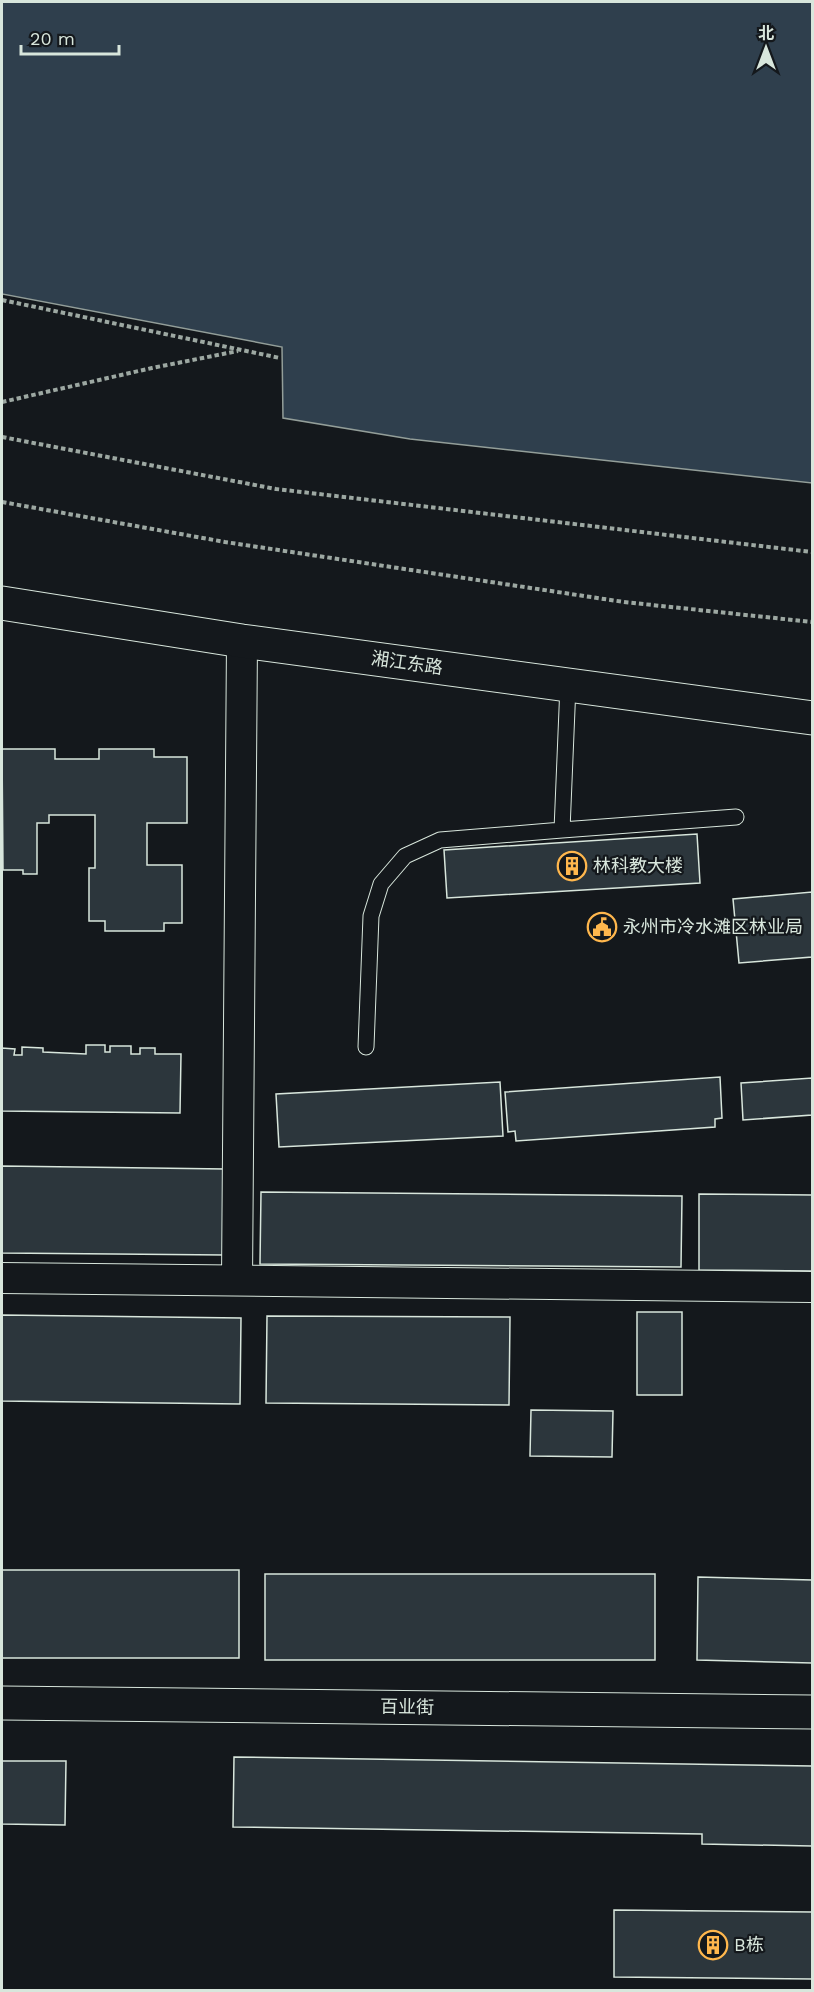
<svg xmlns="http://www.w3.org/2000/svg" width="814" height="1992" viewBox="0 0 814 1992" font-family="'Work Sans','Noto Sans SC',sans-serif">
  <rect width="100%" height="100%" fill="#14181c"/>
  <path fill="#2f3f4d" stroke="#939e99" stroke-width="1.5" d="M2,2H812V483L410,439L283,418L282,347L2,294Z"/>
  <path fill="#2c363c" stroke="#d8e6dc" stroke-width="1.5" d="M2,749H55V759H99V749H154V757H187V823H147V865H182V923H164V931H105V921H89V868H95V815H49V823H37V874H23V870H3Z
    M697,834L700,883L447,898L444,850Z
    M812,892V957L739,963L733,899Z
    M86,1045H105V1052H110V1046H131V1054H140V1048H155V1054H181L180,1113L2,1111V1048L15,1049L14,1055H22V1047L43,1048V1052L86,1054Z
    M720,1077L722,1118L715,1119V1127L516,1141L515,1131L508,1132L505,1092Z
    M812,1078V1115L743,1120L741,1083Z
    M500,1082L503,1136L279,1147L276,1094Z
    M2,1166L225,1169V1255L2,1253Z
    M261,1192L682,1196L681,1267L260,1264Z
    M699,1194L812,1195V1271L699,1270Z
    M637,1312H682V1395H637Z
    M2,1315L241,1318L240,1404L2,1401Z
    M267,1316L510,1317L509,1405L266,1403Z
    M531,1410L613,1411L612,1457L530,1456Z
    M2,1570H239V1658H2Z
    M265,1574H655V1660H265Z
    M698,1577L812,1580V1663L697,1660Z
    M234,1757L812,1766V1846L702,1844V1834L233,1827Z
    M2,1761H66L65,1825L2,1824Z
    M614,1910L812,1912V1979L614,1977Z"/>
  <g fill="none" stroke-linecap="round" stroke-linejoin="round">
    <g stroke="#d8e6dc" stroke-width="17">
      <path id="service" d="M562,830L736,817
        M366,1047L371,916L381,884L405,856L440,840L562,830L568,685"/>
    </g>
    <g stroke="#d8e6dc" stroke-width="32">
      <path id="minor" d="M2,1278L812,1287
        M237,1280L242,641"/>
    </g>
    <g stroke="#d8e6dc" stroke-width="35">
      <path id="tertiary" d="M2,1703L812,1712"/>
    </g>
    <g stroke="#d8e6dc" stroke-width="35">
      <path id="secondary" d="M2,603L242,641L812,718"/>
    </g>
    <path stroke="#9da8a2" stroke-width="4" stroke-dasharray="4.5 3" stroke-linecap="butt" d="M2,300L280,358
      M2,402L152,368L238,351
      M2,437L276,489L812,552
      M2,502L225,542L624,602L812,622"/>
    <use href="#service" stroke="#14181c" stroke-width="15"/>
    <use href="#minor" stroke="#14181c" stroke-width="30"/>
    <use href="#tertiary" stroke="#14181c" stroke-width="33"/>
    <use href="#secondary" stroke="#14181c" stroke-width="33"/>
  </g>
  <defs>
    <g id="building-ring" transform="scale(1.5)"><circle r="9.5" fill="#14181c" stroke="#ffb74d" stroke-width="1.5"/><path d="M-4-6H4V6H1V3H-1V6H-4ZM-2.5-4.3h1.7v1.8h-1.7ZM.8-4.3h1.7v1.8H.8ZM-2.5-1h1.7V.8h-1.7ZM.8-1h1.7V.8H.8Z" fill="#ffb74d"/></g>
    <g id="civic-ring" transform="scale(1.5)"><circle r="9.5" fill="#14181c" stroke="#ffb74d" stroke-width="1.5"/><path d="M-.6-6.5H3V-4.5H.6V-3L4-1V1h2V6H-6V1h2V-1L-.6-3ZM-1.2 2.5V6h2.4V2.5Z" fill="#ffb74d"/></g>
  </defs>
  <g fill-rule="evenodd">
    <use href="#building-ring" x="572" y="866"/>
    <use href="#civic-ring" x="602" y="927"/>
    <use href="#building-ring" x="713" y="1945"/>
  </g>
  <g text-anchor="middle" stroke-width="4.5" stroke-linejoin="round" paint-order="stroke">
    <g font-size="18" fill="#d8e6dc" stroke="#14181c">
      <text transform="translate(407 663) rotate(8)" y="6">湘江东路</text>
      <text transform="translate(407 1707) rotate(1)" y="6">百业街</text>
    </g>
    <g font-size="18" fill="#d8e6dc" stroke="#14181c" text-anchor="start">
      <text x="593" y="872">林科教大楼</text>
      <text x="623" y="933">永州市冷水滩区林业局</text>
      <text x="734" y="1951">B栋</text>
    </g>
  </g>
  <rect width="814" height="1992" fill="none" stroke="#d8e6dc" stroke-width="6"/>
  <g transform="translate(766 48)" stroke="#14181c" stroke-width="4.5" paint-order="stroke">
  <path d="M0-4.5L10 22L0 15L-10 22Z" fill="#d8e6dc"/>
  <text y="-9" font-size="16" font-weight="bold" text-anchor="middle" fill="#d8e6dc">北</text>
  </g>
  <path d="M21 45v9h98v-9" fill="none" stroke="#d8e6dc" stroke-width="3"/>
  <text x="30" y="45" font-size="18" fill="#d8e6dc" stroke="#14181c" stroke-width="4.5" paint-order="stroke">20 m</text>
</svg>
